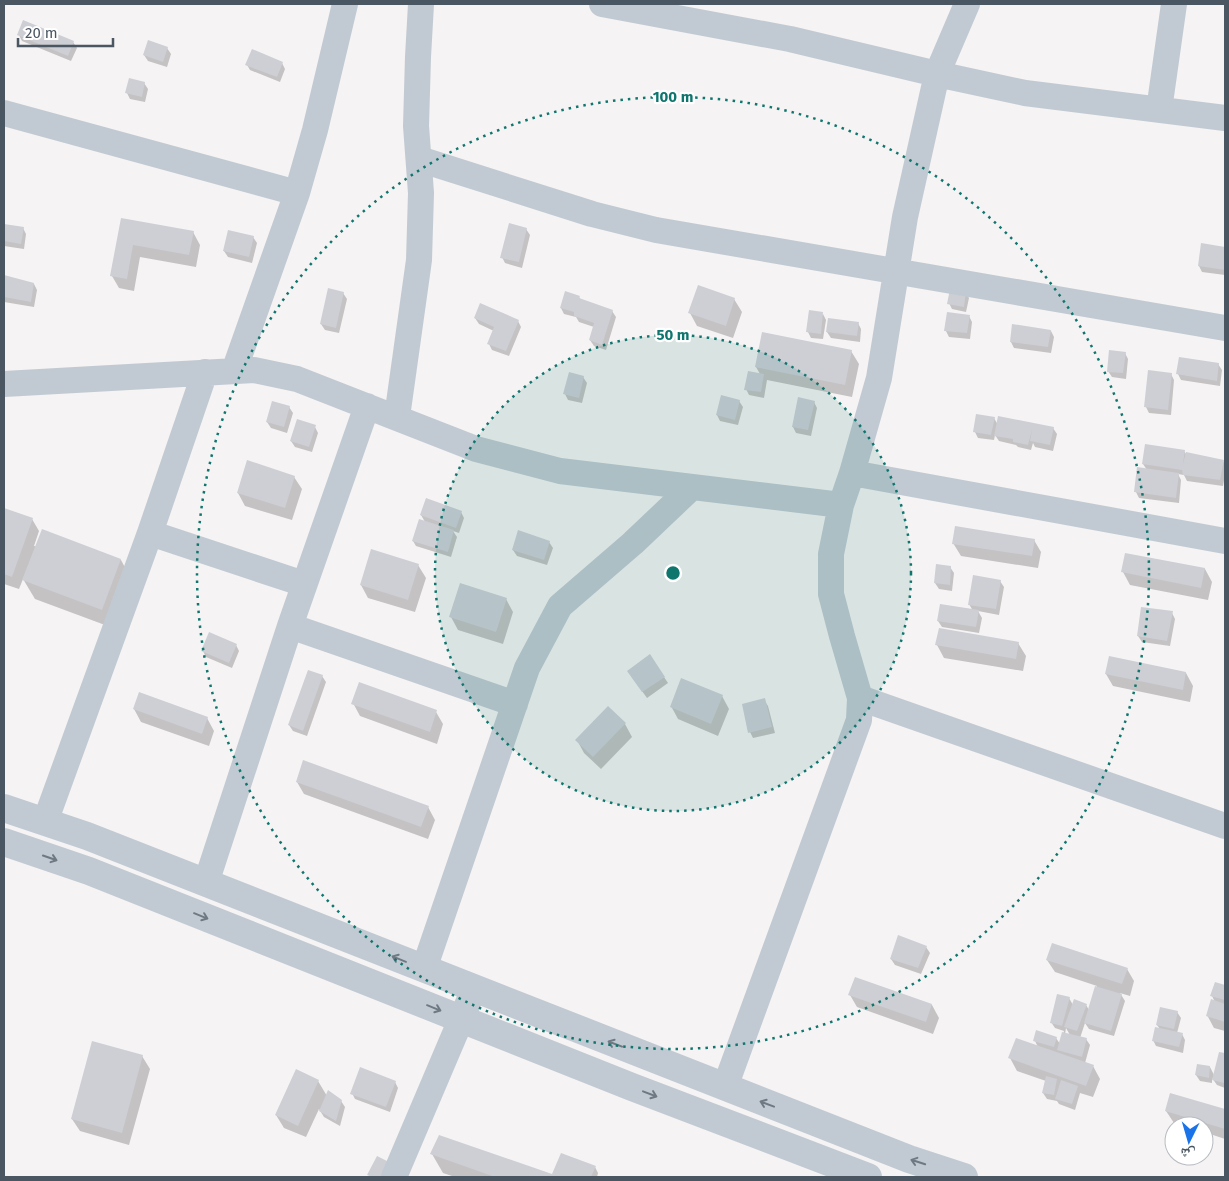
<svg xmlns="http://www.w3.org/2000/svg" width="1229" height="1181" viewBox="0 0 1229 1181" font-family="'Fira Sans','Noto Naskh Arabic',sans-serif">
  <rect width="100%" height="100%" fill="#f5f3f3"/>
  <path fill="#0003" fill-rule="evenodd" d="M19,35L73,42L77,48L71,61L22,41Z
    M167,48L171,54L167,67L148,61L144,55Z
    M282,63L285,69L280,82L250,70L247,65Z
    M144,83L148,89L145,102L130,99L127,93Z
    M122,220L193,232L200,245L196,267L140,257L134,291L119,288L112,276Z
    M4,226L23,228L26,234L24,249L4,246Z
    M526,229L530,235L522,268L505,263L502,257Z
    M253,237L257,243L252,263L228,257L224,251Z
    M1202,245L1225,248V275L1202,272L1199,266Z
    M4,276L34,284L37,290L34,307L4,302Z
    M965,292L969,298L966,312L952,309L949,303Z
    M343,293L347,299L339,333L325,330L321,324Z
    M579,297L581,300L612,311L616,317L606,350L594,346L590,340L594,327L579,322L576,317L564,314L561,308Z
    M734,299L742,312L733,338L697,326L690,313Z
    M823,314L826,320L823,339L811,338L808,332Z
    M969,316L972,322L970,339L949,337L946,331Z
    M475,318L518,321L521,327L509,356L492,350L489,344L494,331L479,324Z
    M858,323L861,329L860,342L831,338L827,332Z
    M1051,331L1054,337L1051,353L1014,348L1011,342Z
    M851,351L859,364L852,397L767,380L764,398L749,395L746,389L760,374L756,367Z
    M1125,353L1128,359L1126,379L1112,377L1108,371Z
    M1218,364L1222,370L1220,386L1181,380L1178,374Z
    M1171,374L1174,380L1171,415L1149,413L1146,407Z
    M583,377L587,383L582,403L568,400L565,394Z
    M739,401L743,407L738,425L720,421L717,415Z
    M814,402L817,408L811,436L796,433L793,427Z
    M289,407L293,413L287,433L271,428L267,422Z
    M994,418L998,425L1053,428L1057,434L1053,451L1035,447L1033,443L1031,450L1018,447L1016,445L999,441L995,435L994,440L978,438L975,432Z
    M315,427L318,433L312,452L295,447L291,441Z
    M1184,451L1186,454L1223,461L1225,464V475L1223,486L1187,481L1184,475L1178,474L1181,480L1179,503L1139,498L1136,492L1147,470L1143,464Z
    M294,477L302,489L292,520L245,506L238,493Z
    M4,509L32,519L39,531L34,546L121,560L131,579L113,628L35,599L23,579L19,589L4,584Z
    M461,512L464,518L459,533L453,531L457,537L451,557L416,546L413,541L425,522L421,515Z
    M1034,540L1041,552L1038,568L961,556L953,543Z
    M549,542L553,548L547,565L517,556L513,550Z
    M418,565L426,578L415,612L368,598L361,585Z
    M950,567L954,573L952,591L939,589L935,583Z
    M1205,569L1212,582L1208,600L1130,585L1123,572Z
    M1000,581L1004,587L999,615L978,611L982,618L979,633L942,627L938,621L973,611L969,604Z
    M506,599L513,612L503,644L458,630L451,617Z
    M1172,613L1175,619L1170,646L1142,642L1138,636Z
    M1018,643L1026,656L1023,671L944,658L937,645Z
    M236,645L239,651L232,668L206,657L203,651Z
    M1186,673L1193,686L1190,702L1113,686L1106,674Z
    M322,676L326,682L307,736L293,731L289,725Z
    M632,677H664L668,683L647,698Z
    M722,696L729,709L718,736L678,719L671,706Z
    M764,700L768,706L775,733L753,738L750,732Z
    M353,703L436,712L443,724L437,744L360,716Z
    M608,708L625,724L632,737L601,769L584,753L577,740Z
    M134,709L207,718L214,731L209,746L141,722Z
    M297,782L428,807L435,820L428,839L304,794Z
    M926,947L930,953L921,974L895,965L891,959Z
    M1047,960L1127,969L1134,981L1130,996L1120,993L1125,1001L1114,1036L1089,1029L1085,1023L1080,1038L1086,1039L1090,1045L1085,1063L1093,1066L1100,1079L1093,1097L1080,1093L1075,1110L1059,1104L1057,1101L1047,1099L1043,1093L1046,1081L1017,1071L1010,1058L1038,1047L1035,1041L1056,1038L1060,1044L1064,1031L1055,1028L1051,1022L1069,998L1073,1005H1086L1089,1010L1097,986L1055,972ZM1066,1028L1070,1035L1065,1034Z
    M856,979L932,1005L939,1018L933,1034L857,1007L850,995Z
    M1215,984L1225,987V1031L1214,1028L1207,1015L1215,1002L1212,996Z
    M1177,1012L1181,1018L1177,1033L1182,1034L1185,1040L1183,1053L1156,1046L1153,1040L1160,1029L1157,1025Z
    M1220,1053L1225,1055V1088L1217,1085L1212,1078V1083L1200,1081L1196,1075L1210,1067L1214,1075Z
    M142,1056L150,1069L129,1145L80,1131L72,1119Z
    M318,1081L327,1096L341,1101L345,1107L340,1126L324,1117L319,1109L306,1137L284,1128L276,1115Z
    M395,1082L398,1088L390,1112L355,1099L352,1093Z
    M1171,1094L1225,1111V1139L1204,1132V1126H1182L1174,1123L1166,1111Z
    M432,1154L553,1176L595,1167L598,1173L597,1177H455L443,1173Z"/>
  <path fill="#cdcfd5" d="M23,20L74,41L68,56L17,35Z
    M148,40L168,47L163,62L143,55Z
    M252,49L283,62L277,77L245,65Z
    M129,78L145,82L142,97L125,93Z
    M121,218L194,231L189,255L133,245L127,279L110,276Z
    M509,223L527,228L519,262L500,258Z
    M4,224L24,227L21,244L4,241Z
    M228,230L254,236L249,257L223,251Z
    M1201,243L1225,247V270L1198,266Z
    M4,275L34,283L31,302L4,297Z
    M698,285L735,298L726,326L688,313Z
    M328,288L344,292L336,328L320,324Z
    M950,289L966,291L964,307L947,304Z
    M565,291L580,296L579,298L613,310L602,345L589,340L594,323L574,316V312L560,308Z
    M480,303L519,320L506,351L487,344L494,327L474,318Z
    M809,310L823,312L821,334L806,332Z
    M947,312L970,315L967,333L944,331Z
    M828,318L859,322L857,336L826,332Z
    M1012,324L1051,330L1048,347L1010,342Z
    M762,332L852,350L845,385L755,367Z
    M1109,350L1126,352L1123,373L1107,372Z
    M1179,357L1219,363L1217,381L1176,374Z
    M1148,370L1172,373L1168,410L1144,407Z
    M748,371L764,374L761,392L744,390Z
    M569,372L584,376L579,398L563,394Z
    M721,395L740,400L735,420L716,415Z
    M798,397L815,401L808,430L792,427Z
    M272,401L290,406L284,427L266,422Z
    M976,414L995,417L991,435L973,432Z
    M998,416L1054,427L1050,445L1030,441L1032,430L1028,445L1013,442V439L994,436Z
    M297,419L316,425L309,447L290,441Z
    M1145,444L1185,450L1183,464L1186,452L1224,460L1220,480L1183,475L1182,470L1142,464Z
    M247,460L295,476L285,508L237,493Z
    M1137,467L1179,473L1176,498L1134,492Z
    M426,498L462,511L456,528L420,515Z
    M4,508L33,518L12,577L4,574Z
    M419,519L454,530L448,552L412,541Z
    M955,526L1035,539L1032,556L952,544Z
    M42,529L121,559L102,610L22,580Z
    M518,530L550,541L544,560L512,550Z
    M371,549L419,564L408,600L360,585Z
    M1125,553L1205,568L1201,588L1121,572Z
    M936,564L951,566L950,585L934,583Z
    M973,575L1001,580L996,609L968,605Z
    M460,583L507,598L496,632L449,617Z
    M940,604L979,610L976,627L937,621Z
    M1141,607L1173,611L1167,641L1137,636Z
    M939,628L1019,642L1016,659L935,645Z
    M209,632L237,644L229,663L201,651Z
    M650,654L665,677L642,692L627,671Z
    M1109,656L1186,672L1183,690L1105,674Z
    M308,670L323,675L303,731L288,725Z
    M681,678L723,695L711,724L670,707Z
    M359,682L437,710L430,732L351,704Z
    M139,692L208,717L202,734L133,709Z
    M765,698L772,727L748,733L742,704Z
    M608,706L626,723L593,757L575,740Z
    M303,760L429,806L421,827L296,782Z
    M898,935L927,946L918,968L890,959Z
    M1052,943L1128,968L1122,984L1046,960Z
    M855,977L932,1004L926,1022L848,995Z
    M1215,982L1225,985V1000L1210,996Z
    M1095,986L1122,994L1111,1031L1084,1023Z
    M1057,994L1070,997L1062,1026L1050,1023Z
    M1074,999L1087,1004L1077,1031L1064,1027Z
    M1211,999L1225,1004V1022L1206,1016Z
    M1160,1007L1178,1011L1174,1029L1156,1025Z
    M1155,1027L1183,1033L1179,1047L1152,1041Z
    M1036,1030L1057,1037L1054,1047L1033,1041Z
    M1062,1032L1087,1038L1082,1057L1057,1050Z
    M1016,1038L1094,1065L1086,1086L1008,1058Z
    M92,1041L143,1055L122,1133L71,1119Z
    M1219,1052L1225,1053L1224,1083L1212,1080Z
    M1197,1064L1210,1066L1209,1078L1195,1075Z
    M360,1067L396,1081L386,1107L350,1094Z
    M296,1069L319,1080L298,1126L275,1115Z
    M1046,1076L1057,1079L1054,1095L1042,1093Z
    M1061,1080L1078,1086L1072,1104L1055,1099Z
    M328,1090L342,1100L336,1121L319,1111Z
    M1170,1093L1225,1109V1129L1165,1111Z
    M439,1135L552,1174L561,1153L596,1166L591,1177H495L430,1154Z
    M377,1156L389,1162L382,1177H372L367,1175Z"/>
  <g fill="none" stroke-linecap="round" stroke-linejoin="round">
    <path stroke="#c1cad2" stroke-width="26" d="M602,4L790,39L937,74L1025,93L1225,118
      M1159,110L1174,4
      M4,113L297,193
      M419,159L592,214L656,230L1225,328
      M234,371L297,193L315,130L345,4
      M4,384L254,370L297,379L476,449L560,471L841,505
      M397,417L419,260L421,193L416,126L418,57L421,4
      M852,473L1225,541
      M150,533L304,584
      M290,626L515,704
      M860,698L1225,826
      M45,822L150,533L205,372
      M206,883L290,626L367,406
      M424,969L527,668L560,606L633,543L692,487
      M725,1087L859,720L860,698L842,636L831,594V554L841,505L852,473L879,378L905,217L937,74L967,4
      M394,1177L474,989"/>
    <path stroke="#c1cad2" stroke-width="28" d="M4,808L87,836L909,1159L964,1177
      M4,842L89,871L632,1087L868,1177"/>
  </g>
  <defs><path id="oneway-shaft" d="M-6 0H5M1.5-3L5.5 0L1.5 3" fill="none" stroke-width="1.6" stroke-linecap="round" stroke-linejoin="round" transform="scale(1.25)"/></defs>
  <g stroke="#6e7983">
    <use href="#oneway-shaft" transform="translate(50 858) rotate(19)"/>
    <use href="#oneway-shaft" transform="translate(201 916) rotate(22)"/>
    <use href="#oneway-shaft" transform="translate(399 959) rotate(-158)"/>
    <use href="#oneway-shaft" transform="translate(434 1008) rotate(22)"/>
    <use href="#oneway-shaft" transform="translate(615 1044) rotate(-159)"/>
    <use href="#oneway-shaft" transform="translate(650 1094) rotate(21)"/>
    <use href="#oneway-shaft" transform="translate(767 1104) rotate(-159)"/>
    <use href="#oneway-shaft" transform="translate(918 1162) rotate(-162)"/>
  </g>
  <circle cx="673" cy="573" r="238" fill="#0f766e" fill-opacity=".12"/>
  <g fill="none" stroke="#0f766e" stroke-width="2.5" stroke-dasharray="2.5 5">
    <circle cx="673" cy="573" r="238"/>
    <circle cx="673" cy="573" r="476"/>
  </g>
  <circle cx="673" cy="573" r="8" fill="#0f766e" stroke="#fff" stroke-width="2.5"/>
  <g font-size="15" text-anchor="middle" font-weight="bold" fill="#0f766e" stroke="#fff" stroke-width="4.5" stroke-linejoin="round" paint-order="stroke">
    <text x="673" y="102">100 m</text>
    <text x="673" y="340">50 m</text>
  </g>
  <rect width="1229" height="1181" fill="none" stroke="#4a5661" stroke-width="10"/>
  <g transform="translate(1189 1141) rotate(185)"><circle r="24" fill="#ffffff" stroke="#b7bbc0"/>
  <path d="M0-4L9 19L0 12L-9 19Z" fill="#1a73e8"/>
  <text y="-8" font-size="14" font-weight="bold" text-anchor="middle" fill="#4a5661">ش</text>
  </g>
  <path d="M18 38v8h95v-8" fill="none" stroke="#4a5661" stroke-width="2.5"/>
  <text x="25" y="38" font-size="15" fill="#4a5661" stroke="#ffffff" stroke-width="4" paint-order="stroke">20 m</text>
</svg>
